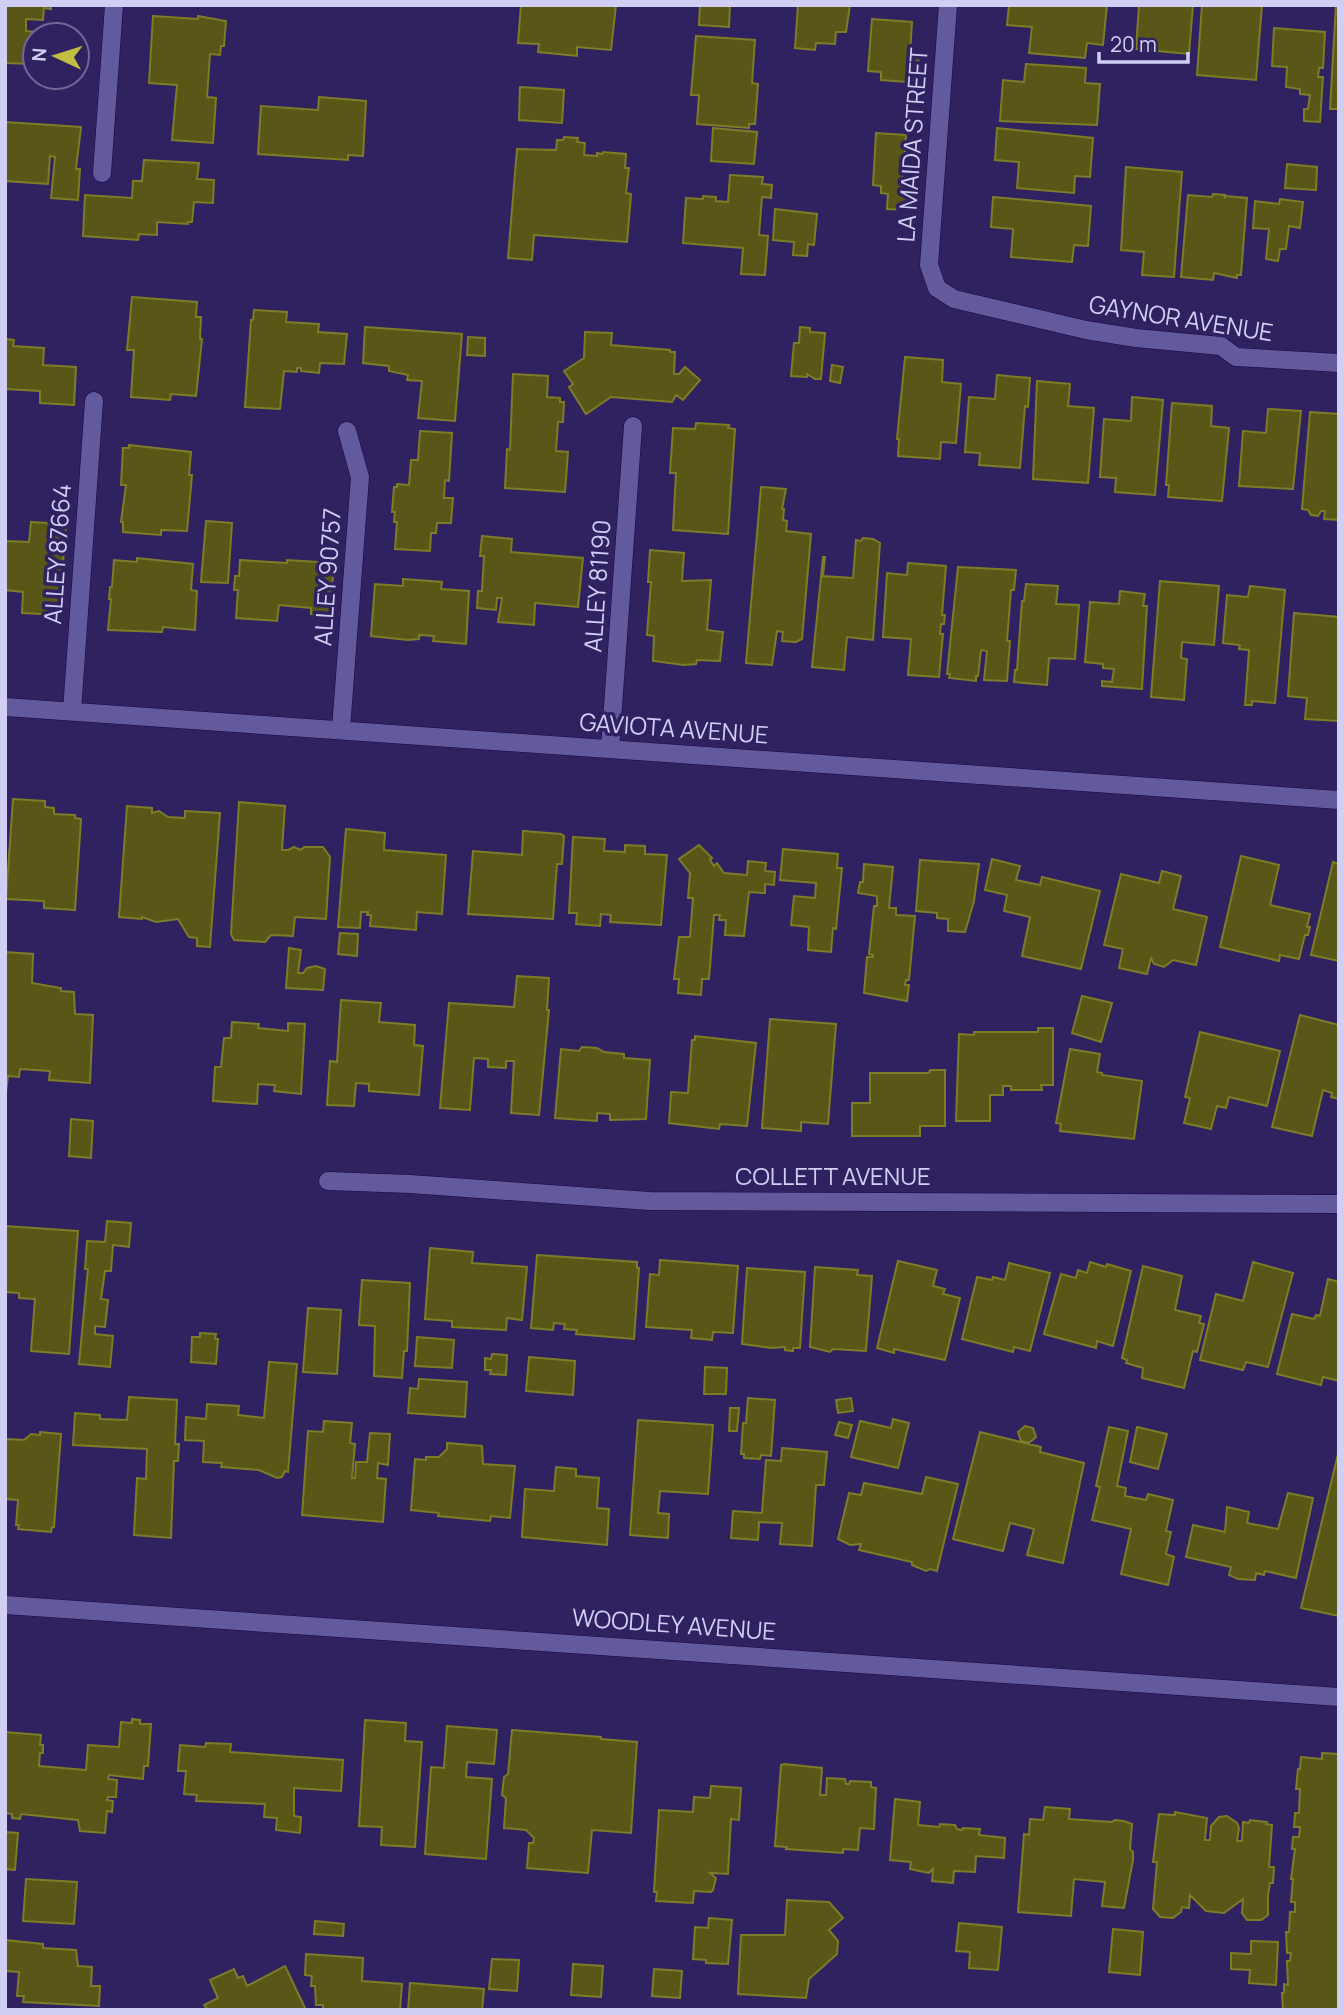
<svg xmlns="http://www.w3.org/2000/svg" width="1344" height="2015" viewBox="0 0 1344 2015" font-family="Manrope,sans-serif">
  <rect width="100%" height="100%" fill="#302260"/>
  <path fill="#585717" stroke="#7d7c27" stroke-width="2" d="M5,5H51V9L44,8L43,20L26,19V31L35,32L33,64L5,63Z
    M521,5H616L611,50L577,47V56L538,52L539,44L518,43Z
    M700,5H730L729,27L699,25Z
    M798,5H850L846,32H836L835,44L816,43L815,50L795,48Z
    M1009,5H1107L1103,45L1087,43L1085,58L1029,53L1032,27L1007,25Z
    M1139,5H1193L1189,54L1136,49Z
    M1202,5H1262L1256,80L1197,75Z
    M1336,5H1339V109H1330Z
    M153,16L198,19V16L226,21L224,46H221L220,55L210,54L207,97L216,98L213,143L172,140L177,85L149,83Z
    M872,19L912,22L910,53L919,54L917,72H908L907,82L881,80V72L868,71Z
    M1274,28L1325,32L1323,68H1319L1318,77H1323L1320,122L1304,121V109H1308L1310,95L1300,94V89L1286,87L1287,67L1272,66Z
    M696,36L755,40L752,83L758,84L755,124H749V128L697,124L699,95H691Z
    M1026,64L1086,68L1085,83L1100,84L1097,125L1000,121L1003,80L1024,82Z
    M520,87L564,90L562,123L519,120Z
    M319,97L366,101L363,156L348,155V160L258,154L261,106L318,110Z
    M5,122L81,127L76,169H80L78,200L51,198L55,157L50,156L48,184L5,181Z
    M713,128L757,132L754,164L711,161Z
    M997,128L1093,138L1090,177L1075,176L1074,193L1017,188L1019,162L995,160Z
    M876,133L906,135L903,182H908L907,210L887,209L888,194L881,193V186L873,185Z
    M564,137L578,138L577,142L585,143L584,155L597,156V153L602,154L603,152L626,154L625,168H629L626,193L631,194L627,242L534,235L532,260L508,258L517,149L556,150L557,140H563Z
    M144,160L199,163L197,179L214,180L213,203L194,202L192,222H188V224L157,222V235L139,234L138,240L83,236L85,195L132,198L133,181H142Z
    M1287,164L1317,167L1316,190L1285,188Z
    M1126,167L1182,172L1174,277L1142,275L1144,252L1121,250Z
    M730,175L763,177L762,184L772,185L771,198L762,197L759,235L768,236L765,275L741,274L743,248L683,243L686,198L703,199V196L716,197V201L728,202Z
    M1213,194L1225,195L1224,198L1226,196L1247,198L1241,275H1237V278L1214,273L1213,280L1181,277L1188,195L1212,197Z
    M993,197L1091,206L1088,246L1074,245L1072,262L1011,257L1013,229L991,227Z
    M1280,199L1303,202L1300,228L1289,226L1286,249H1280L1278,261L1266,259L1269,229L1253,228L1255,201L1279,204Z
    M775,209L817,214L814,245L808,244L807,256L793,255L794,242L773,240Z
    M132,297L197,302L196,317H201L200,339H202L196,396L171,394L170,400L131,397L134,350H127Z
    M254,310L287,312L286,322L319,324L318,332L347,334L344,364L320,363L319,373L301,371V368H297V372L284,371L280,409L245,407L251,320H253Z
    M365,327L462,334L455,421L418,418L422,381L407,380L408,375L389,371V366L363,363Z
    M800,327L810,328V332L825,333L821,379H815L807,374V377L791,376L794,343H799Z
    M585,332L612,333L611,345L670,350V352H675L674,374H679L685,367L700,380L683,400L676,395L672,402L611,397L586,414L569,387L573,384L564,371L584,358Z
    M468,337L485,338V356L467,355Z
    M5,339L14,340L13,346L44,348L43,365L76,367L74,405L40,403V391L5,389Z
    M905,357L943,360L942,382L961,384L956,443L941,442L940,459L898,456L899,439H897Z
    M832,365L843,367L840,383L830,381Z
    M513,374L548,376L547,397L560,398V402H564L563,422H558L556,451L568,452L565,492L505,488L507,449L510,450Z
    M997,375L1030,378L1028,407L1025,406L1020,468L979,465L980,453L965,452L969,397L995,399Z
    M1037,381L1070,384L1068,406L1094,408L1088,483L1033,479Z
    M1132,397L1163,400L1155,495L1115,492L1116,478L1100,477L1104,419L1131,421Z
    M1172,403L1212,406L1211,426L1229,428L1222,501L1168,497L1169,485H1166Z
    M1268,409L1301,411L1293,489L1239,486L1243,431L1266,433Z
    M1310,412L1339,414V520L1324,519L1325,511H1321L1318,516L1311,515L1308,510L1302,509Z
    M696,423L729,425L728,428L735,429L728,534L673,530L676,473H670L673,428L695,429Z
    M420,431L452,433L449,481L445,480L444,498H453L451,523H437L436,533H431L430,551L395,549L397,522H394L395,512H392L394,487H397V484L409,485L411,460H418Z
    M129,445L191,452L189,475H192L187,531L161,530V535L123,532V522H121L126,485H121L123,448H129Z
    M761,487L786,489L782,509H784L783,520L787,521L786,531L811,534L802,639L796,642L782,641L783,632L777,631L772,665L746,663Z
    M206,521L232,523L228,583L201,582Z
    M31,522L66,524L59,615L22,613L23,592L5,590V541L29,542Z
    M482,536L512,539L511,552L583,558L578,607L535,603L534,625L498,622L502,598H497L496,610L477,608L478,591H482L484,556H480Z
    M863,538L873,539L880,543L873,640L847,637L844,670L812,667L823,557H825L823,576L853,578L856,540L861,541Z
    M650,550L684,553L682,581L711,580L707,630L723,632L720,661L697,660L696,664L684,665L653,661L654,636L647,635L651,582H648Z
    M137,558L193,564L191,590L197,591L195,630L163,627L162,632L108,630L111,599H109L110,587H112L114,560L137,562Z
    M240,560L287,563V560L334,563L330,616L311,614V608L279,605L277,621L236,618L238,590H234L235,576H239Z
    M908,563L946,566L942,615H945L944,624H941L940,634H943L939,677L908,675L911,639L883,637L887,573L907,575Z
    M958,567L1016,570L1014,590H1011L1007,641H1010L1007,681L984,680L987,651L981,650L978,676H976V681L949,678L950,674H947Z
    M403,579L442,582L441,589L469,591L466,644L433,641L434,636L419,635V639L408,640L371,636L375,584L403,586Z
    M1160,581L1219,586L1214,645L1182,642L1181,658L1187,659L1184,700L1151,697Z
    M1026,584L1058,586L1056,604L1079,605L1075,659L1049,658L1047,685L1014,682L1015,670H1017L1022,601H1024Z
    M1250,586L1285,590L1275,703L1252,701V705H1245L1249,650L1239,649L1240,645L1223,643L1227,595L1248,597Z
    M1120,591L1145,594L1143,606H1147L1142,689L1102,686V681L1112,682L1114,669L1103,668V664L1085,662L1090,602L1119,604Z
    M1294,613L1339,617V721L1305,719L1307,698L1288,696Z
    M13,799L45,801V807L54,808V814L75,815V818L81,819L75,910L44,908V901L6,899Z
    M239,802L285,806L282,850H288L294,847L301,850L304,847H323L330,857L326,919L295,917L293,936L271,935L265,942L234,940L231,934Z
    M127,806L152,808V813L159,811L168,817L185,818V811L220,813L210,947L197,946V938L189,937L178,919L156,922L142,917V919L119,917Z
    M346,829L385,833L384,850L446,855L442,914L417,912L416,930L370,926L371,915H367L368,912H361L360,928L338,927Z
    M523,831L561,834L564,836L562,864H557L553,919L468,914L473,851L522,855Z
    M573,837L605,839L604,851L625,852V845L645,846V854L667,855L661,925L610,922L611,915L601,914L600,926L576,924L577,913H569Z
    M699,845L712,858L710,860L714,866L717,863L724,873L747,875L748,861L766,863L765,871L775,872L774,885L765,884V893L749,892L744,936L725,935L726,920H719L720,915H714L709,979H702L701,995L678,993L679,979H674L679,937H690L693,898H688L690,873L679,859Z
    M783,849L838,854L837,868H842L836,929L833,928L831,952L808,950L809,927L791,925L794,896L815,898L816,883L780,880Z
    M1241,856L1279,865L1270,905L1310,914L1307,927H1310L1308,935H1305L1299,959L1280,955L1279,961L1220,947Z
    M992,859L1020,866L1016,880L1040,885L1042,877L1100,891L1081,969L1022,956L1030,917L1004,911L1007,895L985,890Z
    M920,860L979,864L974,901L965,932L948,931V919L937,918V913L916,911Z
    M1333,862L1339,864V961L1311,955Z
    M864,864L893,867L889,908H896V915L915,916L909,980H906L905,985H909L907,1001L864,993L867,957H873V955L869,954L874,906H877V896L858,893L860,882H863Z
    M1162,871L1181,876L1173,909L1207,917L1196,965L1173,960L1164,967L1154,964L1151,958L1147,974L1119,968L1123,949L1104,945L1121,874L1159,883Z
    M340,933L358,934L357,956L338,954Z
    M289,948L301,950L298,973H303L307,968L316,966L325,969L323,990L286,988Z
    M5,952L33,954L32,983L61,988V991L74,992L75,1014L93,1015L90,1083L49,1080L50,1071L20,1069L19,1077L8,1076L5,1099Z
    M517,976L549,978L547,1010H549L539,1115L511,1113L514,1061H506V1068L488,1067V1059L474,1058L470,1110L440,1108L449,1003L514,1007Z
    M1082,996L1112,1003L1101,1042L1072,1033Z
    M341,1000L381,1003L379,1022L415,1025L414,1045L423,1046L419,1095L369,1091V1084L356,1083L354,1106L327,1105L330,1061L337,1062Z
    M1300,1015L1339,1025V1099L1331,1097L1332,1093L1323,1090L1312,1136L1272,1127Z
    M770,1019L836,1024L828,1124L801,1122V1131L762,1128Z
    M232,1022L259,1024L258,1028L288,1031V1023L305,1024L301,1094L274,1091L275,1085L258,1084L257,1104L213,1101L215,1067H221L224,1038H231Z
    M1038,1028H1053V1085H1041L1042,1090H1011V1086H1003V1095H990V1121H956L959,1034L974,1035V1032H1038Z
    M1200,1032L1280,1051L1267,1106L1229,1097L1226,1108L1217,1106L1211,1129L1184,1123L1190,1098L1185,1097Z
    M695,1036L756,1043L747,1126L720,1124L719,1129L669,1123L671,1092L688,1093L692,1040H695Z
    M582,1047L597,1048L604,1052L624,1054V1058L650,1060L646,1119L610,1120V1114L597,1113V1121L555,1118L561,1049L579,1051Z
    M1070,1049L1100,1054L1097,1072L1102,1073V1075L1142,1081L1134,1139L1060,1131L1061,1124L1056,1123Z
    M930,1070H945V1126H920V1136H852V1103H870V1073H929Z
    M71,1119L93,1121L91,1158L69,1156Z
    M107,1221L131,1223L129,1247L113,1245L111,1271H105L101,1299L108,1300L105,1327L95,1326V1334L113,1336L110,1367L79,1364L88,1269H85L87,1241L105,1242Z
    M5,1226L78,1231L69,1354L31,1351L35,1299L19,1298V1293L5,1292Z
    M430,1248L473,1252L472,1263L527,1267L522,1320L507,1318L506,1330L452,1327V1321L425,1319Z
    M537,1255L637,1262V1268H639L634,1339L576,1334L577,1330L564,1329L565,1324L554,1323L553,1330L531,1328Z
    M660,1260L738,1266L733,1333L713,1332L712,1340L691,1338L692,1330L646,1327L650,1274L659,1275Z
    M898,1261L937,1270L933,1286L945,1289L943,1294L960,1298L945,1360L894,1349V1353L877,1348Z
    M1090,1262L1106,1267L1107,1264L1131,1271L1113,1346L1097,1341L1096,1348L1044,1334L1061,1274L1076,1278L1078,1270L1087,1273Z
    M1253,1262L1293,1273L1268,1367L1246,1362L1243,1370L1200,1360L1216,1294L1243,1301Z
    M1009,1263L1050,1273L1030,1351L1014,1347L1013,1352L962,1339L977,1277L992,1280L993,1277L1005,1280Z
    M1143,1266L1182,1276L1175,1310L1201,1316L1199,1323L1204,1324L1197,1352L1193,1351L1184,1388L1142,1378L1143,1368L1126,1363L1127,1360L1122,1358Z
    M815,1267L858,1270L857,1275L872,1276L866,1351L833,1349L830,1352L810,1347Z
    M747,1268L805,1272L800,1348H793V1351L785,1350V1347L772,1348L742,1344Z
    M1328,1279L1339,1282V1381L1323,1377L1321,1385L1277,1374L1292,1314L1314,1319L1316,1315L1320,1316Z
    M362,1280L410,1283L407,1351H404L402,1378L374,1376L375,1326L359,1325Z
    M308,1308L341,1310L337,1374L303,1372Z
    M200,1333L216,1334L215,1339H218L216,1364L191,1362L192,1337H200Z
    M417,1337L454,1340L452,1368L415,1366Z
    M492,1354L507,1355L506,1375L490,1374L491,1370H485V1358L491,1359Z
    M529,1357L575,1361L573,1395L526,1391Z
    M269,1362L297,1364L288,1472L285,1471L282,1477L277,1478L259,1470L221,1467L222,1463L203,1462L204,1441L185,1440L186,1417L206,1419L207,1404L239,1406L238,1415L264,1418Z
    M705,1367L727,1368L726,1394H704Z
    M419,1379L467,1382L465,1417L408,1413L410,1388L418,1389Z
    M129,1397L177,1400L175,1444H179L178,1461H174L171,1538L134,1535L137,1478L146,1479L147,1449L73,1445L75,1413L100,1415V1419L127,1420Z
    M748,1398L775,1400L771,1456L761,1455L760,1459L744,1458V1454H741L743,1423H746Z
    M851,1398L853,1411L838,1413L836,1400Z
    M730,1408H739L737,1431H729Z
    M893,1419L909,1423L898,1468L851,1457L860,1421L891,1428Z
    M638,1420L713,1425L708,1494L660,1491L658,1513L669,1514L668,1538L630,1535Z
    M324,1421L352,1423L350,1443L355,1444L352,1478H355L356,1462H367L370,1433L390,1434L388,1465L378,1463L377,1478L386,1479L383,1522L302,1515L308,1431L323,1432Z
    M839,1422L852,1425L848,1438L835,1435Z
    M1025,1426L1033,1428L1036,1437L1029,1443L1021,1441L1018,1432Z
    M1109,1427L1128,1431L1117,1486L1126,1488L1125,1496L1146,1500L1148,1494L1173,1500L1166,1531L1171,1532L1166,1554L1174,1557L1168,1585L1121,1574L1131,1529L1092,1520L1100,1487L1096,1486Z
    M1137,1427L1167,1434L1158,1469L1130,1462Z
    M40,1432L61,1434L54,1527H52L51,1532L18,1529L19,1525H16L18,1500L5,1499V1437L6,1439L24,1440L31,1434L40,1435Z
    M980,1432L1041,1447L1040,1452L1084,1463L1063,1563L1027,1555L1034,1529L1010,1523L1003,1551L953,1539Z
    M447,1443L482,1446L483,1464L515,1466L510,1518L491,1516L490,1521L438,1516L439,1513L411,1510L415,1459L426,1460V1457H439L447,1449Z
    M782,1448L827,1452L824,1485H816L812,1546L780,1544L782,1523L759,1522L758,1540L731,1538L733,1511L762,1513L766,1460L781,1461Z
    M1339,1450V1616L1301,1608Z
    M556,1467L576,1469V1476L599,1478L597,1508L609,1509L607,1545L522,1537L525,1489L554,1491Z
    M926,1477L958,1484L937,1571L930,1569L926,1571L912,1565V1562L859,1550L861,1544L850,1545L838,1539L849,1493L861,1495L864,1483L922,1494Z
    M1288,1493L1313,1498L1296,1578L1265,1571L1264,1575L1256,1573L1255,1580L1238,1579L1229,1575L1231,1567L1186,1557L1193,1525L1225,1532L1227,1507L1249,1512L1247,1523L1278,1529Z
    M132,1719L140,1720V1724H151L148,1766H144L143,1779L109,1775L108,1779L117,1780L116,1797H108L107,1800L113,1801L112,1812L107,1811L105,1833L80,1831L78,1820L21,1814L20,1819L12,1818V1814L5,1813V1732L41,1735L40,1745H43V1753H40L39,1766L86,1770L88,1745L119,1747L121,1722L132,1723Z
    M365,1720L406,1723L405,1741L422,1742L415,1847L381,1845L382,1827L359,1826Z
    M447,1726L497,1730L494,1764L467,1762L466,1777L492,1779L486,1859L425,1854L431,1767L444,1768Z
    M512,1730L601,1737V1739L637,1742L631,1833L592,1830L588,1873L527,1868L529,1843H533L534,1838L526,1830L504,1828L506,1798L502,1795L504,1777L508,1774Z
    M206,1743L231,1744L230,1752L343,1760L341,1791L294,1788V1816L301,1817L300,1833L276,1830L277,1818L264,1817L265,1804L196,1801L197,1795L184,1794L186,1771H178L180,1745L205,1747Z
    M1322,1753L1339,1754V2010H1283L1282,1993H1284V1984L1288,1985L1287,1961H1290L1291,1953H1287L1286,1932H1289L1290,1912H1295V1902H1291L1293,1879H1291L1295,1849H1292L1293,1837H1299L1300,1827H1294L1295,1813H1299L1300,1789H1296L1298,1769H1300L1301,1757L1322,1759Z
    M784,1764L822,1768L820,1795H826L827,1778L845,1779L846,1784H849L850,1781L871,1782V1787L876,1788L874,1829L860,1828L858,1850L843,1849V1853L786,1849L787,1847L775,1846L781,1765Z
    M711,1786L741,1788L739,1820L731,1819L728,1874L710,1873L716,1878L713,1890L711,1892L694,1891L693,1903L656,1901L657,1892H654L659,1810L693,1812L694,1797L710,1798Z
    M895,1799L920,1802L918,1825L939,1827L940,1824L955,1825L957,1829L962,1830L963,1828L980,1829L979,1835L1005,1838L1004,1858L976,1856L975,1872L954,1871L953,1883L932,1881L933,1869L929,1873L919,1871L910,1869L911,1862L890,1860Z
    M1045,1807L1070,1809L1069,1819L1112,1822L1115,1820L1124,1821L1132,1824L1130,1849L1133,1852V1860L1124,1908L1102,1906L1105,1882L1074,1879L1071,1916L1018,1912L1024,1834L1029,1835L1030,1819L1043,1820Z
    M1175,1812L1207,1818L1205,1840H1210L1211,1826L1219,1817L1227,1816L1237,1823L1239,1828L1237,1841H1242L1243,1822L1249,1823L1250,1820L1267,1822L1266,1824L1272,1825L1269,1867H1274L1273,1883H1270L1268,1895V1915L1261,1920H1247L1242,1913L1243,1899L1224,1913L1206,1911L1190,1895L1189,1908L1182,1907L1181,1912L1173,1918L1160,1917L1153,1909L1157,1862H1153L1159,1814L1175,1815Z
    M5,1832L18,1833L15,1870L5,1869Z
    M26,1879L77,1882L74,1924L23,1921Z
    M787,1900L829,1902L843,1918L829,1930L838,1941L837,1954L809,1979L806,1998L738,1994L741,1935H785Z
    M709,1918L732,1920L728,1964L706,1963V1960L693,1959L695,1927L708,1928Z
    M315,1921L344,1924L343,1936L314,1934Z
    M959,1923L1002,1927L998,1970L969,1968L970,1952L956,1951Z
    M1113,1929L1143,1932L1140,1975L1109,1972Z
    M5,1940L43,1944V1948L76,1950L78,1966L92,1967L91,1986H100L99,2006L23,2002L24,1996H17L19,1972L5,1971Z
    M1251,1941L1278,1942L1276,1985L1249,1983L1250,1970L1231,1969V1953L1251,1954Z
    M306,1954L363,1958L362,1981L402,1984L400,2010H323V2005H316L315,1986H311L312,1976L305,1975Z
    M492,1959L519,1960L517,1991L489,1989Z
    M573,1964L603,1966L601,1997L571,1995Z
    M285,1966L306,2010H208L204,2005L218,1998L210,1980L234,1969L238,1978L243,1976L247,1986Z
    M654,1969L682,1971L680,1998L652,1996Z
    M410,1983L484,1989L482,2010H408Z"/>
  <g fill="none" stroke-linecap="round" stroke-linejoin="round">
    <g stroke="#190543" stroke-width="19">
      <path id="minor" d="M948,5L929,265L937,288L954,299L1086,330L1136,338L1221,346L1236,357L1339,363
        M102,173L114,5
        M5,707L1339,800
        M72,711L94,401
        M341,729L360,477L347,431
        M610,749L633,426
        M328,1181L410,1184L649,1201L1339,1204
        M5,1605L1339,1697"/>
    </g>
    <use href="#minor" stroke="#63599d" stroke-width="18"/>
  </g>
  <g text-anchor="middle" stroke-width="7" stroke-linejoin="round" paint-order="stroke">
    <g font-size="24" fill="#d1cef4" stroke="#302260">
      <text transform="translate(913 145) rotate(-86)" y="8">LA MAIDA STREET</text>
      <text transform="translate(1181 319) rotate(9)" y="8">GAYNOR AVENUE</text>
      <text transform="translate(58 554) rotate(-86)" y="8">ALLEY 87664</text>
      <text transform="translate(328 577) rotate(-86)" y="8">ALLEY 90757</text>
      <text transform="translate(598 586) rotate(-86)" y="8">ALLEY 81190</text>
      <text transform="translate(674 729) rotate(4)" y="8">GAVIOTA AVENUE</text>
      <text x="833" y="1185">COLLETT AVENUE</text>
      <text transform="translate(674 1625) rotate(4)" y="8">WOODLEY AVENUE</text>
    </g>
  </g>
  <rect width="1344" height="2015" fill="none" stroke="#d1cef4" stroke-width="14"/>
  <g transform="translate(56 56) rotate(274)"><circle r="33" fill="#302260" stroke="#70679b" stroke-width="2"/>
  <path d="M0-5L12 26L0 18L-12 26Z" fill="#bfbe41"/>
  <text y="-10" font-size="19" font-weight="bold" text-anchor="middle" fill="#d1cef4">N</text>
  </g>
  <path d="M1099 52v10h89v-10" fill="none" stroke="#d1cef4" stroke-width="3.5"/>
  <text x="1110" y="52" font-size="21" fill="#d1cef4" stroke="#302260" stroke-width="5" paint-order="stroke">20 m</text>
</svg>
